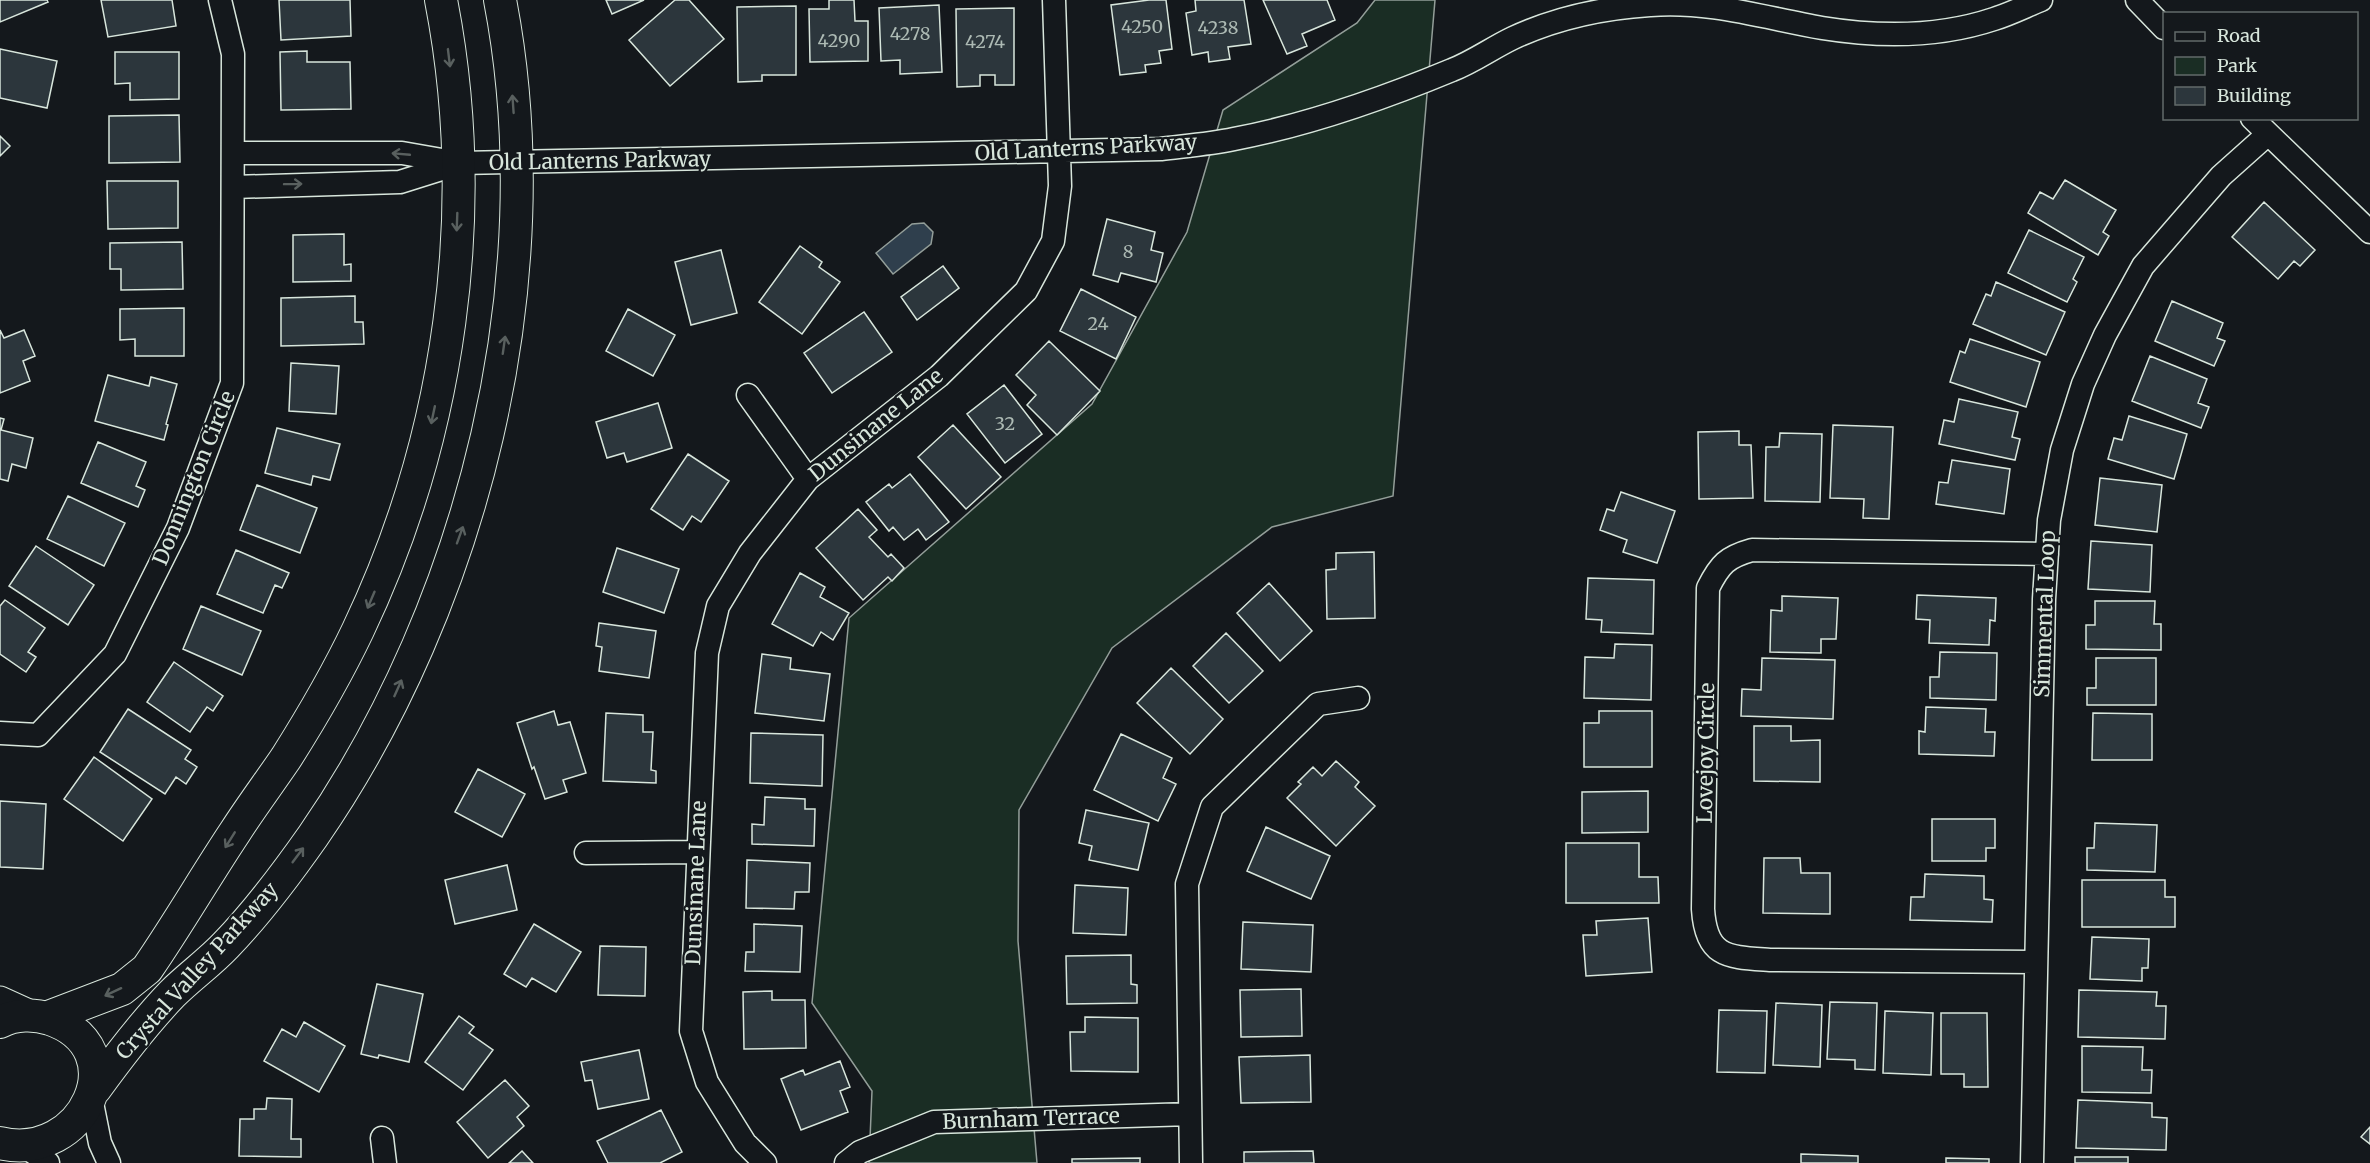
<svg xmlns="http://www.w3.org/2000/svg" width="2370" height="1163" viewBox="0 0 2370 1163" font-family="Merriweather,serif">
  <rect width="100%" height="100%" fill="#14181c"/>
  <path fill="#1a2d24" stroke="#939e99" stroke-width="1.5" d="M1375,0H1435L1393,496L1272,527L1112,648L1019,810L1018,941L1037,1163H869L872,1091L812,1003L849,618L1092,404L1187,232L1223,110L1357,23Z"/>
  <path fill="#2f3f4d" stroke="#939e99" stroke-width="1.5" d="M924,223L933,232L931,244L893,274L876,253L912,224Z"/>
  <path fill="#2c363c" stroke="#d8e6dc" stroke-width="1.5" d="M0,0H47L48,2L0,22Z
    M101,0H172L176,26L108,37Z
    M279,0H350L351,36L281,40Z
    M606,0H644L612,14Z
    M675,0H689L724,39L670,86L629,40Z
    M829,0H854L855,21H868V61L810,62L809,9H829Z
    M1149,0H1166L1172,49L1159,51L1161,63L1145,65L1146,72L1120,75L1111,5Z
    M1195,0H1244L1251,44L1228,47L1230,59L1209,62L1208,52L1192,55L1186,13L1196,11Z
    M1263,0H1327L1335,20L1302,34L1307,46L1287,54Z
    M939,5L942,72L900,74V60L881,61L879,8Z
    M796,6V75H762V81L738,82L737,7Z
    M1014,8V85H995V75H980V86L957,87L956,9Z
    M0,49L57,61L47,108L0,98Z
    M307,51V62H350L351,109L281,110L280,52Z
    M115,52H179V99L130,100V83L115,84Z
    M179,115L180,162L109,163V116Z
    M0,136L10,146L0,156Z
    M2065,180L2116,210L2103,232L2109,236L2098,255L2028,213L2040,192L2053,199Z
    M107,181H178V228L108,229Z
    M2264,202L2315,250L2300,266L2294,261L2278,279L2232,237Z
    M1107,219L1155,232L1151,250L1163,253L1156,282L1121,273L1118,282L1093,275Z
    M2029,230L2084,257L2073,279L2077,282L2067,302L2008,273Z
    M344,234V265L351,264V281L293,282V235Z
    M182,242L183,289L121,290V269H110V243Z
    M800,246L822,262L819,267L840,282L802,334L759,302Z
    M721,250L737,313L691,325L675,262Z
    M943,266L959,288L917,320L901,297Z
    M1996,282L2065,312L2046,355L1973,324L1986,294L1991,296Z
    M1081,289L1136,317L1116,359L1060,331Z
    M355,296V322H363L364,344L281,346V298Z
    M2172,301L2223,323L2217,338L2225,341L2214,366L2155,341Z
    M184,308V356H135V339L120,340V309Z
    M628,309L675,335L653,376L606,351Z
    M864,312L892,352L832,393L804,353Z
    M0,330L4,338L24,330L35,356L23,361L30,381L0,393Z
    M1970,339L2040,362L2026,407L1950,382L1960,351L1965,353Z
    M1049,341L1100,391L1057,435L1027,405L1036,395L1016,375Z
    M2150,356L2207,379L2198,403L2209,407L2201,428L2132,401Z
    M291,363L339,366L336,414L289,411Z
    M108,375L149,386L151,377L177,384L166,424L168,425L164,440L95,421Z
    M1004,385L1042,434L1005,463L967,414Z
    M1959,399L2018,412L2012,437L2020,439L2015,460L1939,444L1944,420L1954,422Z
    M658,403L672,448L627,462L624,453L607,458L596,422Z
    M2129,416L2187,434L2174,479L2108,459L2114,438L2122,440Z
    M0,418L4,419L1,430L33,438L26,468L12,464L8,481L0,479Z
    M953,425L1001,477L966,509L918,457Z
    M1833,425L1893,427L1889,519L1863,518L1864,499L1830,498Z
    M277,428L340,444L330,480L313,476L311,485L265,473Z
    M1739,431V445H1751L1753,498L1699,499L1698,432Z
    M1780,433L1822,434L1820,502L1765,501L1766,447H1779Z
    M98,442L146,462L136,486L145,490L138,507L81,483Z
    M688,454L729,481L701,522L692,516L683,530L651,509Z
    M1952,460L2010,469L2004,514L1936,504L1939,482L1948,483Z
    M910,474L949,522L926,540L918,529L904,540L893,527L889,531L866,502L889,484L892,488Z
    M2100,478L2162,485L2157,532L2095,525Z
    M257,485L317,508L300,553L240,530Z
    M1621,492L1675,511L1657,563L1623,552L1627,540L1600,530L1607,509L1614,511Z
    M68,496L125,523L104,566L47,539Z
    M858,509L877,530L869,537L888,557L891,554L904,568L892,581L888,577L863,600L816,548Z
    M2091,541L2152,545L2150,592L2088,589Z
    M36,546L94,585L68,625L9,586Z
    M617,548L679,569L664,613L603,592Z
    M236,550L289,573L282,588L275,585L263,613L217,594Z
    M1374,552L1375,618L1327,619L1326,570L1336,569V553Z
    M800,573L825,587L820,597L849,613L833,640L821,632L813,646L772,624Z
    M1588,578L1654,580L1653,634L1601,632L1602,620L1586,619Z
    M1269,583L1312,631L1280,661L1237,613Z
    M1917,595L1996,598L1995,621L1990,620L1989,645L1929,643L1930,620L1916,619Z
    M1782,596L1838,598L1836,639H1821V653L1770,652L1771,610L1782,611Z
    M5,600L45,628L28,652L36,657L26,672L0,654V606Z
    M2095,601H2155L2154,624H2161V650L2086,649V625H2095Z
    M201,606L261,631L242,675L183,649Z
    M599,623L656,631L649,678L599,671L602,647L596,646Z
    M1226,633L1263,671L1229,703L1193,666Z
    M1615,644L1652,645L1651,700L1584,698L1585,657L1614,658Z
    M1940,652L1997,653L1996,700L1930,698V677H1939Z
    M762,654L791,658L790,669L830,674L824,721L755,713Z
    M1762,658L1835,660L1833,719L1741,716L1742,689L1761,690Z
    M2096,658H2156V705H2087V688H2096Z
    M174,662L223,696L213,711L207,707L190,732L147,702Z
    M1171,668L1223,719L1190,754L1137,703Z
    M1926,707L1986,709L1985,732H1995L1994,756L1919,754V731L1925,732Z
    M128,709L191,750L185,759L197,767L186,784L176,777L165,794L100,752Z
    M554,711L558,725L570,722L586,773L563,780L567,792L545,799L534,767L532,769L517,723Z
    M1599,711H1652V767H1584V723H1599Z
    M606,713L643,715V732H653L651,770L656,771V783L603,781Z
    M2093,713L2152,714V760H2092Z
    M1754,726H1791V741L1820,740V782L1754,781Z
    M751,733L823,735L822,786L750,783Z
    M1121,734L1172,758L1163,778L1176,784L1158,821L1094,790Z
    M94,757L152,799L123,841L64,799Z
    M1336,761L1359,782L1355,787L1375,806L1336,846L1287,798L1301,784L1298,782L1313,767L1322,776Z
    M478,769L525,794L502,837L455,812Z
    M1648,791V832L1582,833V792Z
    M765,797L805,799V809H815L814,846L752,844V824L764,825Z
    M0,801L46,804L43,869L0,867Z
    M1086,810L1149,823L1138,870L1089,860L1092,846L1079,843Z
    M1932,819H1995V848H1986V861H1932Z
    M2095,823L2157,825L2155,872L2087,870V848H2094Z
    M1266,827L1330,856L1311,899L1247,871Z
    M1566,843H1639V877H1658L1659,903H1566Z
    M1764,858H1800L1801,873H1830V914L1763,913Z
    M747,860L810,863L809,892H795L794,909L746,908Z
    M507,865L517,910L455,924L445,880Z
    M1925,874L1984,876V899L1993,900L1992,922L1910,920L1911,897H1924Z
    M2082,880H2165V897H2175V927H2082Z
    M1075,885L1128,888L1126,935L1073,933Z
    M1648,918L1652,972L1586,976L1583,935H1597L1596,921Z
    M1243,922L1313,925L1311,972L1241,969Z
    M534,924L581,952L556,992L532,978L526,987L504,974Z
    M754,924L802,926L800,972L745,971L746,952H754Z
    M2092,937L2149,939L2148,968H2142V981L2090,979Z
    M600,946L646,947L645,996L598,995Z
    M1131,955V984L1137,985V1003L1067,1004L1066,956Z
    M377,984L423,994L409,1062L379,1055L378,1058L361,1054Z
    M1301,989L1302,1036L1241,1037L1240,990Z
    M2079,990L2157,992L2156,1006H2166L2165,1039L2078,1037Z
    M772,991V1000H805L806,1048L744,1049L743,992Z
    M1830,1002L1877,1003L1875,1070L1855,1069V1060L1827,1059Z
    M1776,1003L1822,1005L1820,1067L1773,1065Z
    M1719,1010L1767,1011L1765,1073L1717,1072Z
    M1885,1011L1933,1013L1931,1075L1883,1073Z
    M1941,1013H1987L1988,1087H1964V1074H1941Z
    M459,1016L474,1027L469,1033L493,1050L463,1090L425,1062Z
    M1085,1017L1138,1018V1072L1071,1071L1070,1032H1085Z
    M304,1022L345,1046L319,1092L264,1061L282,1029L296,1037Z
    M2082,1046L2143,1047L2142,1070H2152L2151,1093L2082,1092Z
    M639,1050L649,1099L598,1109L592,1080L585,1081L581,1062Z
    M1310,1055L1311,1102L1241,1103L1239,1057Z
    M840,1061L850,1087L840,1091L848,1112L801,1130L781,1079L803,1070L805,1075Z
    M505,1080L529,1106L517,1117L524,1126L488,1158L457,1122Z
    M267,1098L292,1099L291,1139H301V1157L239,1156L240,1119H254V1109H266Z
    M2078,1100L2152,1103V1117L2167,1118L2166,1150L2076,1148Z
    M661,1110L682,1152L660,1163H608L597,1141Z
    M2370,1127V1144L2361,1137Z
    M522,1151L533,1163H509Z
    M1313,1151L1314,1163H1244V1152Z
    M1801,1154L1858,1156V1163H1801Z
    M2075,1157H2128V1163H2075Z
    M1140,1158V1163H1072V1159Z
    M1946,1158L1989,1159V1163H1946Z"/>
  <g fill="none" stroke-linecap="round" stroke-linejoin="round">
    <g stroke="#d8e6dc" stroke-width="25">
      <path id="minor" d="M2137,0L2164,28
        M2252,118L2370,232
        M233,153H402L459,163L1161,149C1185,146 1210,144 1234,139C1308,125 1382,99 1452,70C1473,62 1492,48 1513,38C1556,18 1602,8 1650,5C1708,0 1765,18 1822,28C1878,37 1940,37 1994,19C2010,14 2026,6 2041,0
        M234,187L400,182L454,165
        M748,395L808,479
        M0,733L38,735L115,654L178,528L232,383L233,54L220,0
        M586,853L697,852
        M2036,962L1770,960C1728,957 1706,958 1703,909L1708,588C1720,564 1727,557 1752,550L2047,554
        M92,1103L100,1143L109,1163
        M382,1138L385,1163
        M30,1150L48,1163
        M765,1163L745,1143L707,1082L691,1031L707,653L718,606L750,553L808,479L939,376L1026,291L1053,241L1060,186L1054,0
        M846,1163L860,1152L934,1122L1190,1114
        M1191,1163L1187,884L1212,807L1318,704L1358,698
        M2032,1163L2044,599L2049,520L2062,450L2083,384L2105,335L2143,266L2221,176L2268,134"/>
    </g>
    <g stroke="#d8e6dc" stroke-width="29">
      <path id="tertiary" d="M0,1000L33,1015"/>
    </g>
    <g stroke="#d8e6dc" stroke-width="34">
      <path id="secondary" d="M46,1018L122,989L147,969C178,924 205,877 235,832C251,807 269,783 286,758C312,717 337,674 358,630C450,437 482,211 441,0
        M0,1022C15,1014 34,1014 50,1019C138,1049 83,1163 0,1143
        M95,1089C119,1056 143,1024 172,994C189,977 209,963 226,945C258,912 287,873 313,836C474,603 554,280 500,0"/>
    </g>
    <use href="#minor" stroke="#14181c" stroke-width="22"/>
    <use href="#tertiary" stroke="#14181c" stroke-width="27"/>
    <use href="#secondary" stroke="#14181c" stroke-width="32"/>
  </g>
  <defs><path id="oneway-shaft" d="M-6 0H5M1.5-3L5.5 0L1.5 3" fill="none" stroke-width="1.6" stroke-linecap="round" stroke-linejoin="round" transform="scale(1.5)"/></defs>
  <g stroke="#59605f">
    <use href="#oneway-shaft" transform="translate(449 58) rotate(83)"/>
    <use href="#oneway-shaft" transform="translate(513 104) rotate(-94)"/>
    <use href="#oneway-shaft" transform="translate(401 154) rotate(-175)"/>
    <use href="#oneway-shaft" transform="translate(293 184) rotate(-1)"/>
    <use href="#oneway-shaft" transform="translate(457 222) rotate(92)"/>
    <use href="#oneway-shaft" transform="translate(504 345) rotate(-82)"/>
    <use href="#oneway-shaft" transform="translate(433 415) rotate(102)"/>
    <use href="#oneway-shaft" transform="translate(460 535) rotate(-70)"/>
    <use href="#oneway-shaft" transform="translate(371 600) rotate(113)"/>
    <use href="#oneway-shaft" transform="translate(398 688) rotate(-66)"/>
    <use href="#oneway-shaft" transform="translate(230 840) rotate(122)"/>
    <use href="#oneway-shaft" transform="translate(298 855) rotate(-53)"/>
    <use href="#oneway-shaft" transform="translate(113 992) rotate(155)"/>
  </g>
  <g text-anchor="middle" stroke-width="4.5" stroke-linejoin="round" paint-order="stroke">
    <g font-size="18" fill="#adbab4">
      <text x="1142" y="33">4250</text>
      <text x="1218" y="34">4238</text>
      <text x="910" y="40">4278</text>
      <text x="839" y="47">4290</text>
      <text x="985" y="48">4274</text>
      <text x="1128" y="258">8</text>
      <text x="1098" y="330">24</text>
      <text x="1005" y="430">32</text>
    </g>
    <g font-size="21" fill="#d8e6dc" stroke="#14181c">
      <text transform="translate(1086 148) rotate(-3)" y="7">Old Lanterns Parkway</text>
      <text transform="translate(600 161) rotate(-1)" y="7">Old Lanterns Parkway</text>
      <text transform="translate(876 425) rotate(-39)" y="7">Dunsinane Lane</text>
      <text transform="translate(194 478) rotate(-68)" y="7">Donnington Circle</text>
      <text transform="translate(2045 614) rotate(-88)" y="7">Simmental Loop</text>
      <text transform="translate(1706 753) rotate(-89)" y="7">Lovejoy Circle</text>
      <text transform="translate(696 883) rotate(-88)" y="7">Dunsinane Lane</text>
      <text transform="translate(197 971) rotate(-48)" y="7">Crystal Valley Parkway</text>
      <text transform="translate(1031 1119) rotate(-2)" y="7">Burnham Terrace</text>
    </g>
  </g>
  <rect x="2163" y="12" width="195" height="108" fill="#14181c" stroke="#626a69" stroke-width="1.5"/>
  <rect x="2175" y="32" width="30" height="9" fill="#14181c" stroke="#626a69" stroke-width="1.5"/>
  <text x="2217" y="42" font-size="18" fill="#d8e6dc">Road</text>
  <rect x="2175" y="57" width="30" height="18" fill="#1a2d24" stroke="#626a69" stroke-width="1.5"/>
  <text x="2217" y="72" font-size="18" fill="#d8e6dc">Park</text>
  <rect x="2175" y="87" width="30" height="18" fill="#2c363c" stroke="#626a69" stroke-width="1.5"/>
  <text x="2217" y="102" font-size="18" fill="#d8e6dc">Building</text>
</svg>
